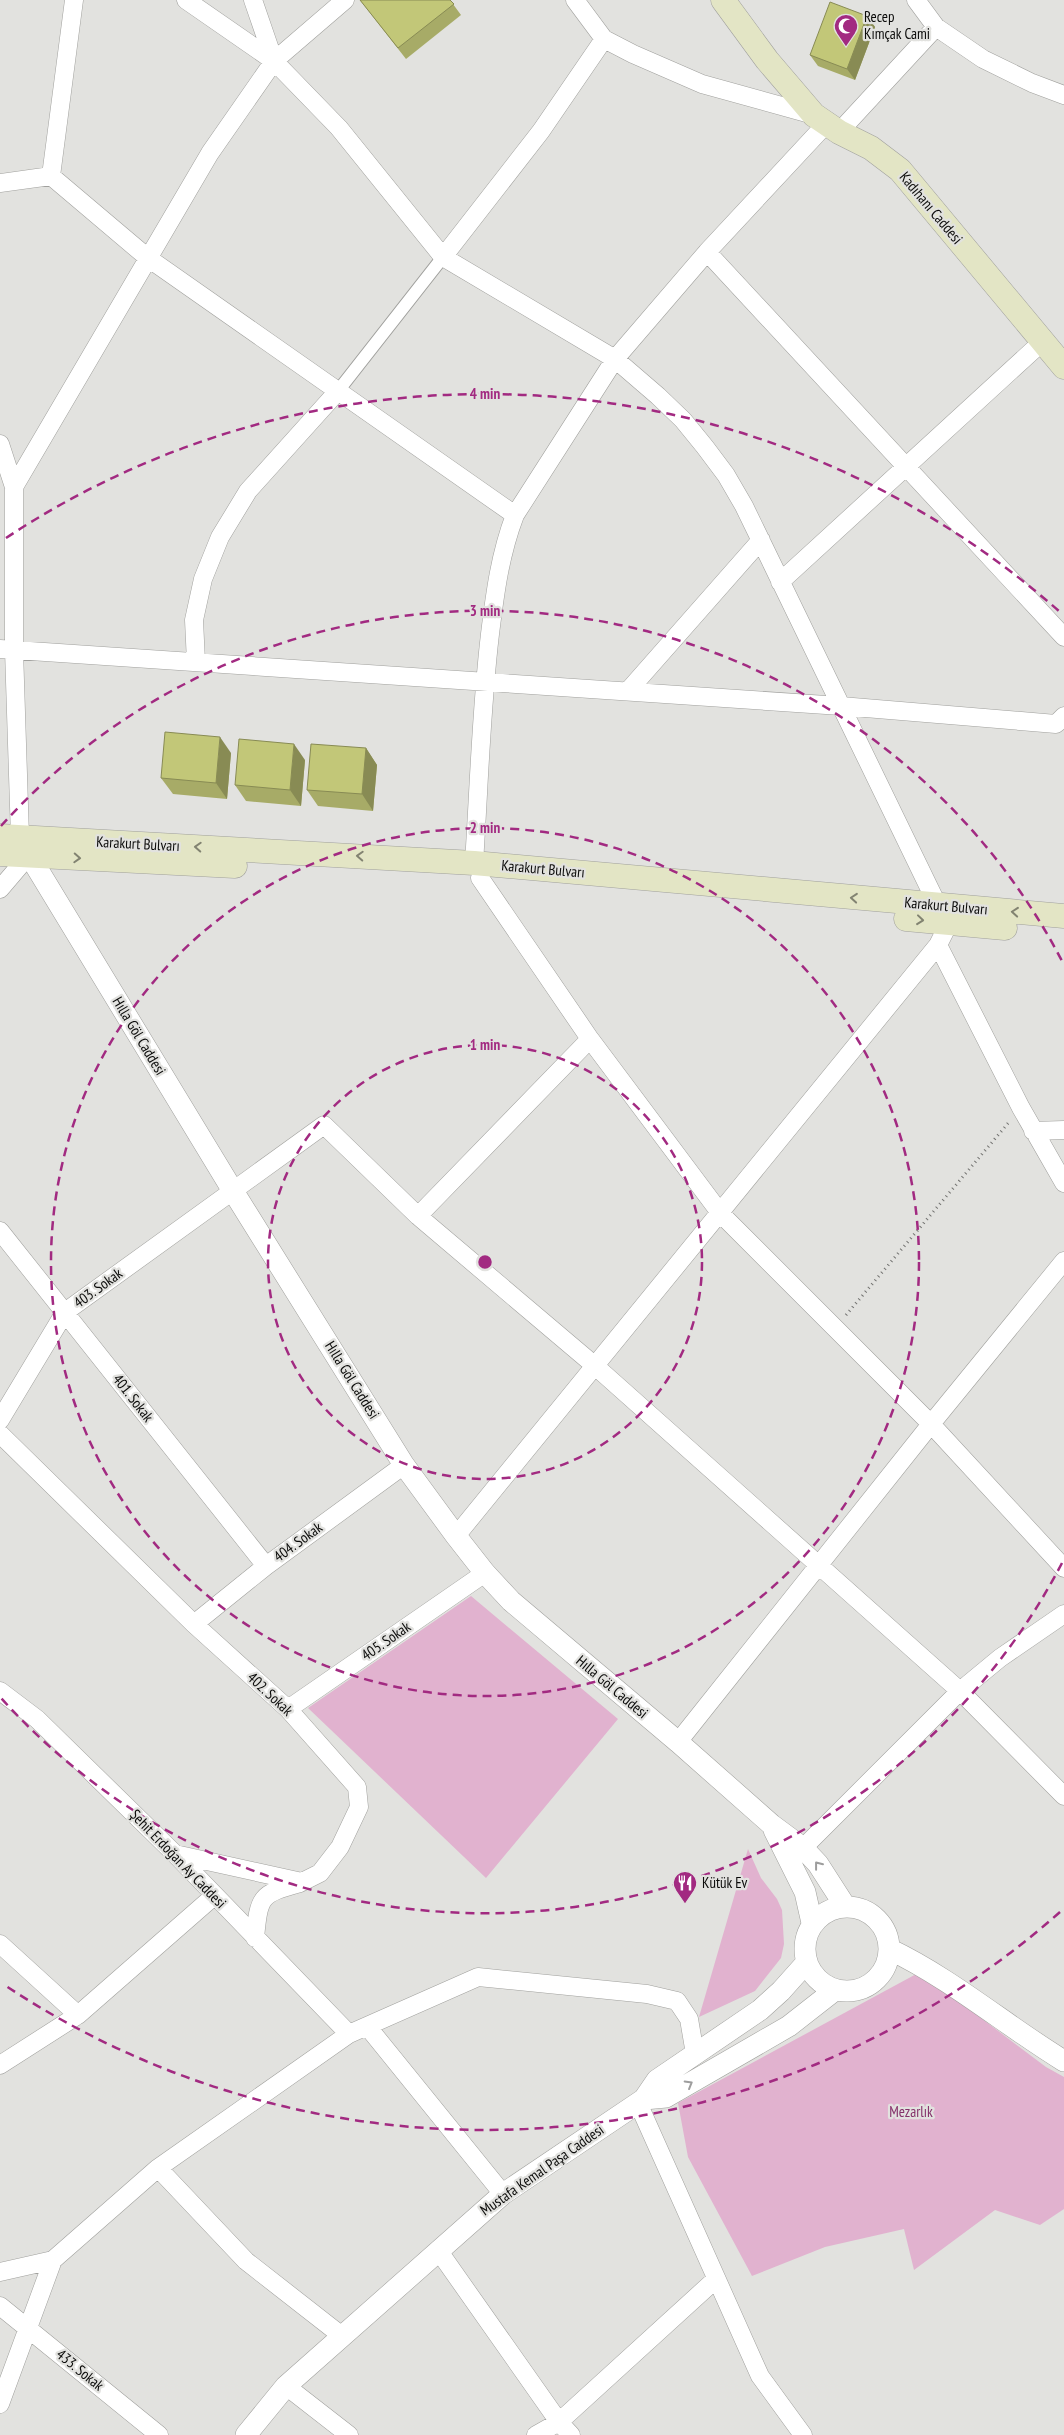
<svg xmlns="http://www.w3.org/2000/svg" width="1064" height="2435" viewBox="0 0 1064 2435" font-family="'PT Sans Narrow',sans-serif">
  <rect width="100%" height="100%" fill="#e2e2df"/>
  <path fill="#e1b2cf" d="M471,1596L618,1719L486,1878L308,1708Z
    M748,1849L761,1878L777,1899L782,1910L784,1944L781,1958L755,1991L699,2017Z
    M920,1972L1046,2067L1064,2077V2209L1040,2225L995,2210L914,2270L904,2229L825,2247L752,2276L688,2157L678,2103Z"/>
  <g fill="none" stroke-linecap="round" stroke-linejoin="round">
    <g stroke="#a0a09d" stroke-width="14">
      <path id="pedestrian" d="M338,391L443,257"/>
    </g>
    <g stroke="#a0a09d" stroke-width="19">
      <path id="minor" d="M186,0L274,61L339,128L443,257L615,359L658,396L683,420L705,447L726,475L744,506L938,906
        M253,0L274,61
        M575,0L604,39L633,54L702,84L814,115
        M936,27L983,59L1032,83L1064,95
        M839,132L936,27L916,0
        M51,176L74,0
        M0,183L51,176L148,258L515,515
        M707,252L1064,637
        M443,257L541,131L604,39
        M0,444L14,487
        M780,582L1042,342
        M0,649L841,706L1056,724L1064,716
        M196,662L194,620L203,579L220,537L248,491L338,391
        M628,691L761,540
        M474,863C479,787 481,710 490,634C495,593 500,554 515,515L615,359L707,252L827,123
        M480,878L590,1039L721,1214L931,1424L1064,1568
        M0,889L29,855L20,837L14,650V487L210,153L274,61L345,0
        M938,945L1021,1108L1064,1183
        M1033,1131L1064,1130
        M418,1216L590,1039
        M0,1231L266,1566
        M0,1420L65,1312L324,1125L418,1216L594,1365L960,1691L1064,1796
        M0,1434L194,1624L288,1709L357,1787L359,1807L340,1847L320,1873L302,1882L175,1854
        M456,1536C616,1339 778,1143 938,945L949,923
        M194,1624L266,1566L404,1465
        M0,1691L37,1719L175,1854L349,2034
        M288,1709L485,1573
        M678,1742L931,1424L1064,1261
        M803,1848L960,1691L1000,1658L1064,1614
        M255,1938C259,1896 260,1894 300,1883
        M0,1944L78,2015
        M367,2026L503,2194
        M0,2065L78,2015L214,1896
        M638,2103L760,2376L803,2435
        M158,2168L246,2261L342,2336
        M438,2250L559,2422L571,2435
        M0,2272L53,2260L158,2168L349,2034L478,1977L647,1994L677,2001L689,2019L695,2054
        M0,2306L159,2435
        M286,2386L349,2435
        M0,2404L53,2260
        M536,2435L559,2422L716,2279"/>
    </g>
    <g stroke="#a0a09d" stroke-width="22">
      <path id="tertiary" d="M29,855L233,1191L404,1465L456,1536L485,1573L511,1601L678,1742L772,1825L803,1848L818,1864L845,1906
        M774,1830L805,1892L812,1923
        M805 1949a42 42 0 1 1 84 0a42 42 0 1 1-84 0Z
        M889,1949C952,1979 1005,2025 1064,2061
        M644,2099L666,2097L789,2026L835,1990
        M246,2435L286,2386L503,2194L644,2099L657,2080L760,2010L781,1991L806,1963"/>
    </g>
    <g stroke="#a0a09d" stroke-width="25">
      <path id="secondary" d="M723,0L767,60L814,115L839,132L871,148L900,170L1064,367
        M0,836L474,863L1064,916
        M0,854L235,866
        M906,919L1005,928"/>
    </g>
    <path stroke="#727270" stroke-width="3" stroke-dasharray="1 4" stroke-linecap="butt" d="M846,1315L1010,1121"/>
    <use href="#pedestrian" stroke="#fff" stroke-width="12"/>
    <use href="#minor" stroke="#fff" stroke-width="18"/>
    <use href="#tertiary" stroke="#fff" stroke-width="21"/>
    <use href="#secondary" stroke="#e3e5c5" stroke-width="24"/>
  </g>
  <path fill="#a7ab67" d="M360,0H450L461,15L406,59Z
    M867,16L875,27L855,80L818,66L810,55Z
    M366,748L377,765L373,811L318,806L307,790Z
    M231,753L227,799L173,794L161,778Z
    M305,760L301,806L246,801L235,785Z"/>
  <path fill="#888b54" d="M867,16L875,27L855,80L847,69Z
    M220,737L231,753L227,799L216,783Z
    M294,744L305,760L301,806L290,790Z
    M366,748L377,765L373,811L362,794Z"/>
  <path fill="#c2c778" stroke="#888b54" d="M360,0H450L454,4L398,48Z
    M830,2L867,16L847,69L810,55Z
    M165,732L220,737L216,783L161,778Z
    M239,739L294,744L290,790L235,785Z
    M311,744L366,748L362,794L307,790Z"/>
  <defs><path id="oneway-chevron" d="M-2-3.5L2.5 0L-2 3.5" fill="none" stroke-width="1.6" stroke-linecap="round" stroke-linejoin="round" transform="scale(1.25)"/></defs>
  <g stroke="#828371">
    <use href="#oneway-chevron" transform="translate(198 847) rotate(-177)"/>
    <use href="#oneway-chevron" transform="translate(360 856) rotate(-177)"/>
    <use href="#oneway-chevron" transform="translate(77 858) rotate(3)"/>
    <use href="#oneway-chevron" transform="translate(854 898) rotate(-175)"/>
    <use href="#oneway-chevron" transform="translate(1015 912) rotate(-175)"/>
    <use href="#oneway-chevron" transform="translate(920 920) rotate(6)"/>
  </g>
  <g stroke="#9d9d9d">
    <use href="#oneway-chevron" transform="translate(818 1865) rotate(-128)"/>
    <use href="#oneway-chevron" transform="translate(689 2084) rotate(-30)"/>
  </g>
  <g fill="none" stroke="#a22a81" stroke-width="2.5" stroke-dasharray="9 6">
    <circle cx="485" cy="1262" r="217"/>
    <circle cx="485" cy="1262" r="434"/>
    <path d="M1062 1563A651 651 0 0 1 1 1698M1 826A651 651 0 0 1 1062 961"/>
    <path d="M1060 1912A868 868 0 0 1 6 1986M6 538A868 868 0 0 1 1060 612"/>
  </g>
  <defs>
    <g id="mosque-pin" transform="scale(1.25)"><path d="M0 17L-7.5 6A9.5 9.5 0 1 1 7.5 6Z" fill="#a22a81" stroke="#e2e2df"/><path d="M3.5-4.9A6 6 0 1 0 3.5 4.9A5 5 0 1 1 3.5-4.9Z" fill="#fff"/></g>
    <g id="restaurant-pin" transform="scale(1.25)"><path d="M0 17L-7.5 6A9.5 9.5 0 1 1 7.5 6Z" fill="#a22a81" stroke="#e2e2df"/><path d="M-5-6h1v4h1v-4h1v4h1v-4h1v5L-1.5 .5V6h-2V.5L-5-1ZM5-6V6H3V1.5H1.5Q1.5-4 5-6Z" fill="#fff"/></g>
  </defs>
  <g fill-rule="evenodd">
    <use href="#mosque-pin" x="846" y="26"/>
    <use href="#restaurant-pin" x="685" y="1883"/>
  </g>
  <g text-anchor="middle" stroke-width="4.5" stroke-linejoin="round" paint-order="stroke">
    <g font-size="15" fill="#0b0b0a" stroke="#e2e2df" text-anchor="start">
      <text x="864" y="22">Recep<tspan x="864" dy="17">Kımçak Cami</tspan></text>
      <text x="702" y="1888">Kütük Ev</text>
    </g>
    <g font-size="15" fill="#0b0b0a" stroke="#e2e2df">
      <text transform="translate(931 208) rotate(50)" y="5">Kadıhanı Caddesi</text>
      <text transform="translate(138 844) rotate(3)" y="5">Karakurt Bulvarı</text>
      <text transform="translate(543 869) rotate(5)" y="5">Karakurt Bulvarı</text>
      <text transform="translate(946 906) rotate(5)" y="5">Karakurt Bulvarı</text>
      <text transform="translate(139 1036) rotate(59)" y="5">Hılla Göl Caddesi</text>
      <text transform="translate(98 1288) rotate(-36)" y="5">403. Sokak</text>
      <text transform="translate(352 1380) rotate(58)" y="5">Hılla Göl Caddesi</text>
      <text transform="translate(133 1398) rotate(52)" y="5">401. Sokak</text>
      <text transform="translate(298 1542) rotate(-36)" y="5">404. Sokak</text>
      <text transform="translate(386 1641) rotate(-35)" y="5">405. Sokak</text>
      <text transform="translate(612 1687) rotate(40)" y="5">Hılla Göl Caddesi</text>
      <text transform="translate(270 1694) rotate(43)" y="5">402. Sokak</text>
      <text transform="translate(178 1859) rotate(46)" y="5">Şehit Erdoğan Ay Caddesi</text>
      <text transform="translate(542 2170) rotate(-35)" y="5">Mustafa Kemal Paşa Caddesi</text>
      <text transform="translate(80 2370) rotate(39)" y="5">433. Sokak</text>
    </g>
    <g font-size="15" fill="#85326b" stroke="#e2e2df">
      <text x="911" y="2117">Mezarlık</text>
    </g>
  </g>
  <circle cx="485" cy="1262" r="8" fill="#a22a81" stroke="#e2e2df" stroke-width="2.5"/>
  <g font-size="15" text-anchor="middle" font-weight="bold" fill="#a22a81" stroke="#e2e2df" stroke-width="4.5" stroke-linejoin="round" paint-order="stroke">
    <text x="485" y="399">4 min</text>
    <text x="485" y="616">3 min</text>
    <text x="485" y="833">2 min</text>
    <text x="485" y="1050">1 min</text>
  </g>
</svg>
